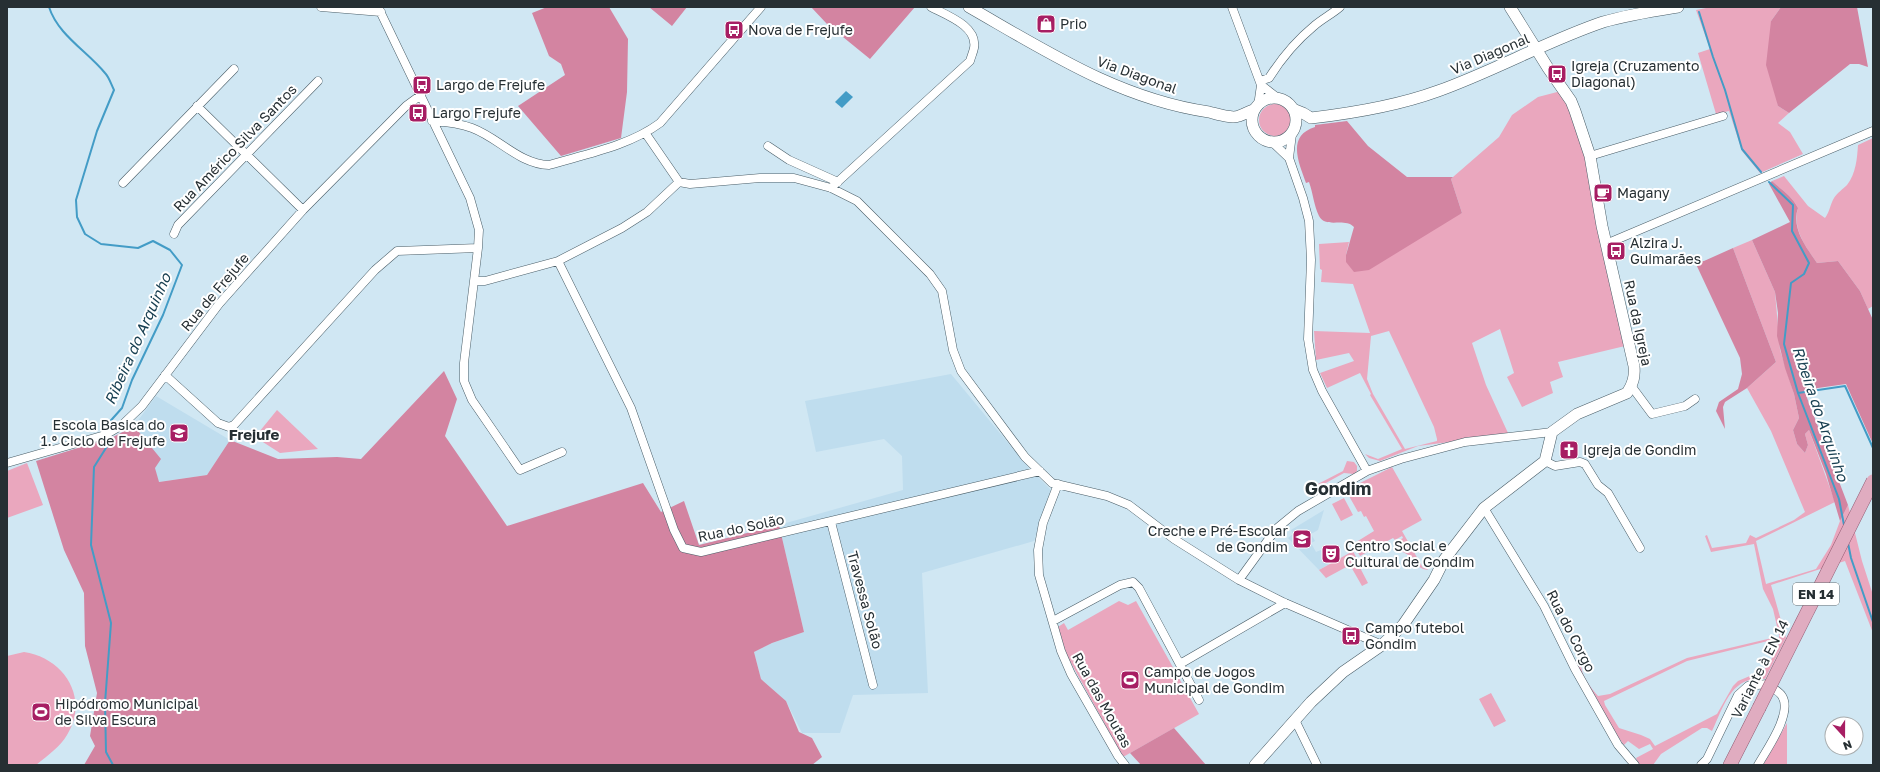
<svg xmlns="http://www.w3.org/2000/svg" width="1880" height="772" viewBox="0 0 1880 772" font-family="'Golos Text',sans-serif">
  <rect width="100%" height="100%" fill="#d0e7f3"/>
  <path fill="#bfddee" d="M951,374L1028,467L1051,490L1034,541L922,573L928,693L853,695L840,733H802L786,701L761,679L754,652L772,643L804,632L779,525L903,490L902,456L884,439L816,452L805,401Z
    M156,396L230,440L207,475L158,482L155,468L134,426Z
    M1324,510L1318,530L1311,534L1315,541L1311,543L1316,552L1321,550L1329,564L1319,570L1288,538L1293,534L1291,530Z"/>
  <path fill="#eaa7be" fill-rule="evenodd" d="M1711,7H1781L1771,21L1778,106L1789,113L1778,123L1790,132L1803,154L1760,173L1742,151L1729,111L1716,114L1698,53L1710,49L1696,10Z
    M1561,91L1567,100L1585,157L1607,271L1625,346L1558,362L1563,377L1550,382L1553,393L1522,407L1507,377L1514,373L1500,329L1472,343L1486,385L1508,433L1498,436L1418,446L1380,461L1369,458L1365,454L1378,459L1402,449L1370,395L1371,394L1360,373L1327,388L1320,373L1354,361L1349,353L1316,360L1314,331L1370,333L1353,284L1321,282L1322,270L1320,269L1319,244L1349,242L1346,255L1462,213L1451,179L1453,177L1499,137L1512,115L1538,97ZM1389,331L1434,427L1437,439V441L1405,449L1373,394L1367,379L1371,336Z
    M1259 120a16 16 0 1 1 32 0a16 16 0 1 1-32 0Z
    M1873,138V306L1868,309L1860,291L1838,261L1817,263C1806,247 1792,229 1798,208C1792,196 1782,190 1772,181L1784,176L1808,206L1825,218C1830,211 1830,205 1834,198C1837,193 1843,189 1847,185C1856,173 1857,159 1858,145Z
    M1752,240L1775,292L1780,350L1794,394L1799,418L1793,430L1797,444L1805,453L1808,445L1805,434L1809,430L1835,502L1756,541L1766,584L1816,569L1831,545L1840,521L1848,505L1862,561L1873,595V633L1845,561L1771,585L1786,638L1765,679C1731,675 1724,706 1712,731L1707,728H1702L1661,754L1653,765H1639L1636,758L1653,749L1650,744L1639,749L1628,741L1624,745L1615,733L1577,665L1581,664C1581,675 1590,687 1598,696L1610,694L1687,658L1772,638V640L1687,661L1604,701L1605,705L1619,728L1641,735L1650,739L1655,746L1717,714L1733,686L1738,681L1764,670L1778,649L1779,635L1773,609L1763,589L1754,544L1711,552L1705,536L1707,535L1712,548L1746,543L1750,535L1756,538L1794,520L1805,512L1771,431L1747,388L1776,362L1733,248Z
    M277,410L318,449L280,453L255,437Z
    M1347,461L1354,462L1357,466V471L1354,474L1344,473L1315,489L1314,486L1343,471Z
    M27,463L43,505L7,518V471Z
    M1392,467L1422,520L1402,531L1423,568L1426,567L1428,570L1423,569L1414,564L1416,559L1401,551L1396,542L1403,538L1402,536L1395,540L1393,538L1360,556L1353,544L1374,531L1366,516L1364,517L1361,511L1358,512L1349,496L1354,493L1350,488Z
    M1344,498L1353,515L1341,521L1332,504Z
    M1353,551L1357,559L1356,560L1368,583L1362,586L1350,565L1326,578L1319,570Z
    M1119,601L1128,605L1136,601L1199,714L1123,757L1060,643L1058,627L1064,623L1068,630Z
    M24,652C64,658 90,698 67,735C60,747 47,756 36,765H7V656Z
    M1491,693L1506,721L1494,727L1479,699Z
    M1787,723V765H1763Z"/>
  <path fill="#d384a1" d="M547,7H609L628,39L627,92L621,138L561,156L518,106L565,75L561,64L549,56L532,13Z
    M649,7H687L672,26Z
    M811,7H915L870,59L827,24Z
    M1781,7H1857L1868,67L1859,64H1850L1789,113L1778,106L1766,65L1771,21Z
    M1347,121L1368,146L1407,177H1453L1451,179L1462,213L1369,270L1354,272L1346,262V255L1354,227C1344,217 1326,229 1319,216C1314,206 1313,193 1309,182L1306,183C1299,163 1286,136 1315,127V125Z
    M1772,181C1782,190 1792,196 1798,208C1791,228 1806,247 1817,263L1838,261L1860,291L1873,320V444L1846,384L1804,390L1848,505L1840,521L1826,474L1809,430L1805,434L1808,445L1805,453L1797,444L1793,430L1799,418L1794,394L1785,368L1777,336L1778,313L1775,292L1752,240L1790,222L1769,184Z
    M1733,248L1776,362L1747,388L1725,402L1723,407L1725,429L1716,411L1719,402L1738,389L1742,374L1740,358L1695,262L1704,261Z
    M444,371L457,399L445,436L507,526L643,483L661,512L684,501L699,545L779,525L804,632L772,643L754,652L761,679L786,701L799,732L812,738L822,757L812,765H84L95,746L90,736L97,693L85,646L84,593L64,550L36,461L113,437L134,426L161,459L155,468L159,482L207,475L230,440L278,459L337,457L361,459Z
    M1174,728L1206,765H1141L1130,753Z"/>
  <path fill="#439cc6" d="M846,91L853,97L842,108L835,102Z"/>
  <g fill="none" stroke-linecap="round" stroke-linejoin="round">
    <path stroke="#439cc6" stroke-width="2" d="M49,7C58,35 87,51 105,73C109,77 111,84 114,90L97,131L76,200L77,217L85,234L101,244L138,248L153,241L170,250L182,265L163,315L132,380L122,408L105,427
      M1699,12L1713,57L1725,90L1742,149L1761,172
      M1769,182L1793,205L1792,231L1809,263L1804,274L1791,283L1784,344L1798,393L1839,499L1844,525
      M1798,393L1845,386L1873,448
      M111,440L94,467L91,545L111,623L105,703L106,752L113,765
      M1848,543L1851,558L1873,622"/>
    <g stroke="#495d67" stroke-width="9">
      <path id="street" d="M321,7L381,12
        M378,7L470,198L479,230L478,248L464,363V381L472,400L520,470L562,452
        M1232,7L1261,85L1258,106
        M1260,81L1269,78C1281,59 1297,40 1314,26C1322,19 1332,14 1340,7
        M1261,85L1279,99
        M197,106L303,210
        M432,121C446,122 459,123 472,128C499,138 519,164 549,165C586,154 629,146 660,123L761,7
        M646,134L679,182
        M1272,142L1289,158L1303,198L1309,221L1311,260L1308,339L1313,370L1322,391L1367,471
        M768,146L789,160L838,182
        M1590,156L1723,116
        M1289,158L1292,134
        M679,182L690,184L760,178H794L831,188L857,201L930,274L942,291L953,350L961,371L1025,457L1052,483L1107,496L1129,505L1174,539L1239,580L1285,603L1382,645
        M123,183L234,69
        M831,188L970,61C971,57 973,53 974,48C978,26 946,15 931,7
        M174,234L178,225L318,81
        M1606,244L1873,131
        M558,261L631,408L674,530L683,548L701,552L1040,471
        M474,281H485L558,261L622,228L647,212L679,182
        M165,375L218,423L229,427L234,425L375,270L397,251L478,248
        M1632,387L1652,414L1685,406L1695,399
        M1545,461L1555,466L1580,462L1585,464L1598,485L1608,493L1640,548
        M7,463L105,435L122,425L142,406L219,304L303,210L406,106L421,95
        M1058,484L1043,523L1038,550L1039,575L1061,651L1071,674L1118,756L1125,765
        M1484,508L1544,606L1575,669L1618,745L1635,765
        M831,522L873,685
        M1239,580L1276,529L1298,511L1367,471L1401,459L1465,442L1552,432
        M1053,621L1120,585L1133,582L1139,588L1199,700
        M1180,664L1285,603
        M1295,720L1317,765
        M1701,765L1707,759L1738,695L1748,686L1767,684C1772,688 1779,691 1782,696C1793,713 1767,749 1758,765"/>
    </g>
    <g stroke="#495d67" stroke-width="12">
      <path id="secondary" d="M969,7C1046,51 1119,99 1209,112C1217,114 1232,119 1239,116C1245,114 1250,111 1255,109
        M1252 120a22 22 0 1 1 44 0a22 22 0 1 1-44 0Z
        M1293,109L1303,113L1311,118C1354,113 1397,106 1438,91C1494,71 1547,41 1603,22C1627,15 1653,11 1678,7
        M1255,765L1311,702L1343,672L1382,645L1403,625L1434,580L1444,560L1484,508L1545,461L1552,432L1577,414L1627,393C1633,384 1635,377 1634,366L1602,226L1590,156L1575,111L1571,101L1548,68L1510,7"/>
    </g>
    <g stroke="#925c73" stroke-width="14">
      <path id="primary" d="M1730,765L1759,708"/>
    </g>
    <use href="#street" stroke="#fff" stroke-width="8"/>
    <use href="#secondary" stroke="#fff" stroke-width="11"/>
    <use href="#primary" stroke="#e0acc0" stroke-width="13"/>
    <g stroke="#925c73" stroke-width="14" stroke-linecap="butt">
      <path id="primary-bridge" d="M1759,708L1873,481"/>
    </g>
    <use href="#primary-bridge" stroke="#e0acc0" stroke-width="13"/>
  </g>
  <defs>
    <g id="shop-square" transform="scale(1)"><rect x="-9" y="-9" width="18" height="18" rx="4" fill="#a71e63" stroke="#fff"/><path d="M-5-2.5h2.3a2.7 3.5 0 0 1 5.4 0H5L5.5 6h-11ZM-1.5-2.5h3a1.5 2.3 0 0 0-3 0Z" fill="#fff"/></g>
    <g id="bus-square" transform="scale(1)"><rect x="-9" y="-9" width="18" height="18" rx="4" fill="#a71e63" stroke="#fff"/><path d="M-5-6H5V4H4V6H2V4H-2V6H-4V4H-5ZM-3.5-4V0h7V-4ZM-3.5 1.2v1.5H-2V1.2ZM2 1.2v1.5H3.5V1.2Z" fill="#fff"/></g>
    <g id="cafe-square" transform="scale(1)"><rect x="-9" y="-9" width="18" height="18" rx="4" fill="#a71e63" stroke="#fff"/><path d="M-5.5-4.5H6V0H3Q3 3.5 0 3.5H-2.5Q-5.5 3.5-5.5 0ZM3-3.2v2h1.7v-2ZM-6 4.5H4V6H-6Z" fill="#fff"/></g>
    <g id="school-square" transform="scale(1)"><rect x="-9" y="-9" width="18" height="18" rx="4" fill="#a71e63" stroke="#fff"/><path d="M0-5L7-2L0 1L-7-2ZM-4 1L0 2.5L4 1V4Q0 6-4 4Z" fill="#fff"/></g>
    <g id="church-square" transform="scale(1)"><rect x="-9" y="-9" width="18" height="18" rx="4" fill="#a71e63" stroke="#fff"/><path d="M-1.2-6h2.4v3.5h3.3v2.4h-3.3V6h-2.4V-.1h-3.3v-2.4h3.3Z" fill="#fff"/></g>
    <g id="theatre-square" transform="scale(1)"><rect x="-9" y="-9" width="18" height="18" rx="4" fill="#a71e63" stroke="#fff"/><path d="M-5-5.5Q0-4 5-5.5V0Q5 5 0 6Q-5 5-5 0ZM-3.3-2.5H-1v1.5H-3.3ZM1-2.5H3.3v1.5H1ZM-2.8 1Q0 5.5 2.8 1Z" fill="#fff"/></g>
    <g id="stadium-square" transform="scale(1)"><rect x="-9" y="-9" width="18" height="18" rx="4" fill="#a71e63" stroke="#fff"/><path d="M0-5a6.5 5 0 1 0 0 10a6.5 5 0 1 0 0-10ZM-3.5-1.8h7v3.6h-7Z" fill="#fff"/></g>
  </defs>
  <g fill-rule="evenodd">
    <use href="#shop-square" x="1046" y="24"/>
    <use href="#bus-square" x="734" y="30"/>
    <use href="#bus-square" x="1557" y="74"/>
    <use href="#bus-square" x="422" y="85"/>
    <use href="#bus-square" x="418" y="113"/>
    <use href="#cafe-square" x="1603" y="193"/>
    <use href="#bus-square" x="1616" y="251"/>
    <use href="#school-square" x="179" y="433"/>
    <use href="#church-square" x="1569" y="450"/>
    <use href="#school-square" x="1302" y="539"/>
    <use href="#theatre-square" x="1331" y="554"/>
    <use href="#bus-square" x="1351" y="636"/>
    <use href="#stadium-square" x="1130" y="680"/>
    <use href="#stadium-square" x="41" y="712"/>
  </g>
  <g text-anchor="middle" stroke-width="4" stroke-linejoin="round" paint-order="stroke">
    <rect fill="#fff" stroke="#676d70" stroke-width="1" x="1793" y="583" width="46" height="22" rx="3"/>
    <g font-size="13" font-weight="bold" fill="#262f33">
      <text x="1816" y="599">EN 14</text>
    </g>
    <g font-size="14" fill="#262f33" stroke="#fff" text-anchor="start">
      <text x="1060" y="29">Prio</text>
      <text x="748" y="35">Nova de Frejufe</text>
      <text x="1571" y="71">Igreja (Cruzamento<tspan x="1571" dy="16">Diagonal)</tspan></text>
      <text x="436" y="90">Largo de Frejufe</text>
      <text x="432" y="118">Largo Frejufe</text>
      <text x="1617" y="198">Magany</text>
      <text x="1630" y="248">Alzira J.<tspan x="1630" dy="16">Guimarães</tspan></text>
      <text x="165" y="430" text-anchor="end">Escola Basica do<tspan x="165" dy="16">1.º Ciclo de Frejufe</tspan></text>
      <text x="1583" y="455">Igreja de Gondim</text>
      <text x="1288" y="536" text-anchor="end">Creche e Pré-Escolar<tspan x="1288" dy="16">de Gondim</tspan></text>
      <text x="1345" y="551">Centro Social e<tspan x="1345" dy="16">Cultural de Gondim</tspan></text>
      <text x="1365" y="633">Campo futebol<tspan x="1365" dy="16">Gondim</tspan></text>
      <text x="1144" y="677">Campo de Jogos<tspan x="1144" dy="16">Municipal de Gondim</tspan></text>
      <text x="55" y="709">Hipódromo Municipal<tspan x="55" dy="16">de Silva Escura</tspan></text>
    </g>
    <g font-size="14" fill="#262f33" stroke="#fff">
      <text transform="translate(1490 54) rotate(-23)" y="5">Via Diagonal</text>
      <text transform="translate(1137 75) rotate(20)" y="5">Via Diagonal</text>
      <text transform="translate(235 148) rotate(-46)" y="5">Rua Américo Silva Santos</text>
      <text transform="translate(215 292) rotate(-50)" y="5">Rua de Frejufe</text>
      <text transform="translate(1638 323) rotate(78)" y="5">Rua da Igreja</text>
      <text transform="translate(741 528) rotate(-12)" y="5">Rua do Solão</text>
      <text transform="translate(865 600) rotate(75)" y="5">Travessa Solão</text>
      <text transform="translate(1571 631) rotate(63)" y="5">Rua do Corgo</text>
      <text transform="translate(1760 669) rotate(-63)" y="5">Variante à EN 14</text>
      <text transform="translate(1102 700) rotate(61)" y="5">Rua das Moutas</text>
    </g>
    <g font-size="15" font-style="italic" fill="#194052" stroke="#fff">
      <text transform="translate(138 339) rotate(-66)" y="5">Ribeira do Arquinho</text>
      <text transform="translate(1820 414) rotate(71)" y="5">Ribeira do Arquinho</text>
    </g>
    <g font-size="15" font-weight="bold" fill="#262f33" stroke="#fff">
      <text x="254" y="440">Frejufe</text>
    </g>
    <g font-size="18" font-weight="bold" fill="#262f33" stroke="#fff">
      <text x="1338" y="495">Gondim</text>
    </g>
  </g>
  <rect width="1880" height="772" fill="none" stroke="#262f33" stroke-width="16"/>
  <g transform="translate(1844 736) rotate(159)"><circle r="19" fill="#ffffff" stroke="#a8acad"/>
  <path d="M0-3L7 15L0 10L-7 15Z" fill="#a71e63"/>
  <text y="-6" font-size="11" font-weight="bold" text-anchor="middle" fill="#262f33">N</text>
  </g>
</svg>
